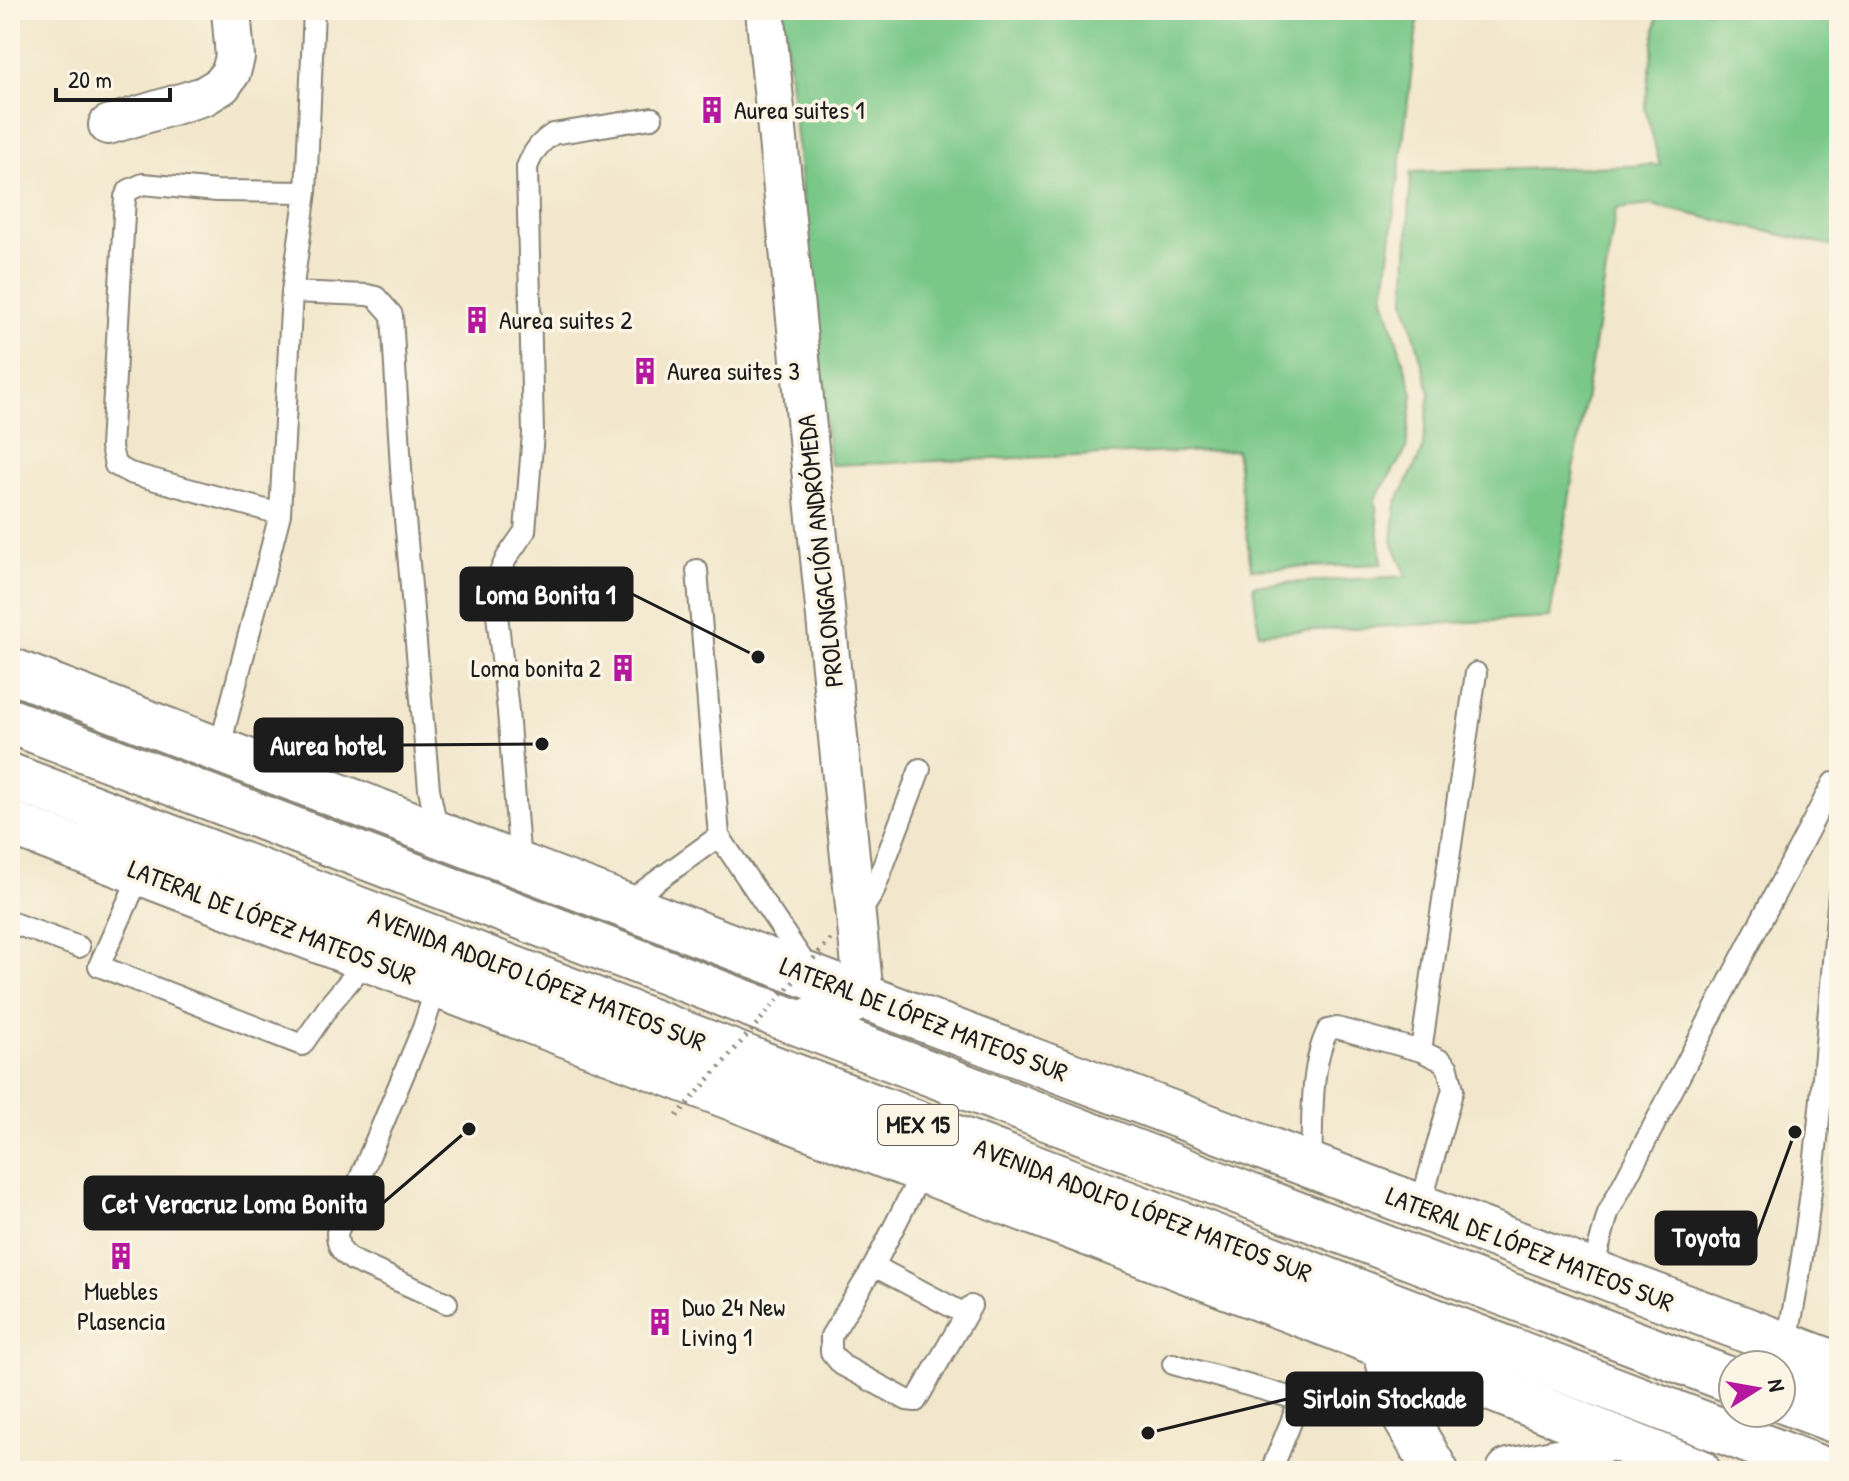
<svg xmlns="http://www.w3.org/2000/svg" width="1849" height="1481" viewBox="0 0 1849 1481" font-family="'Patrick Hand',sans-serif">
  <rect width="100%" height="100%" fill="#fcf5e5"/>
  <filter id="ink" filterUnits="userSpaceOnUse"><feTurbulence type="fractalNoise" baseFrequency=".0125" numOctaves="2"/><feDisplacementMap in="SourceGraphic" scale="16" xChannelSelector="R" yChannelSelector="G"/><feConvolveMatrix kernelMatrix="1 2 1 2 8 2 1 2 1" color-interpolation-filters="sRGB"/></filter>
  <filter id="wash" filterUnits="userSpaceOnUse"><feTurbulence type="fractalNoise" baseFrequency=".006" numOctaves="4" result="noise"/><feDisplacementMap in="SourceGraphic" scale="32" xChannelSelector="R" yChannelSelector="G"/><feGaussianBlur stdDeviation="1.8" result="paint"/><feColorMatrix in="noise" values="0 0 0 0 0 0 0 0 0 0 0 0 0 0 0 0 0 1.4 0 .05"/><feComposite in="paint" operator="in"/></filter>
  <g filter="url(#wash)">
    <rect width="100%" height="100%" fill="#f2e7cc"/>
    <path fill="#79c888" stroke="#4a7252" stroke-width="2" d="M783,10H1419L1384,298L1413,393L1406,450L1375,499L1382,564L1251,569L1236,450L830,465Z
      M1658,10H1839V248L1651,205L1616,209L1550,618L1259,633L1253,585L1407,576L1392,541L1396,504L1422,452L1430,393L1405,300L1411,172L1660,165L1645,108Z"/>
  </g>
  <g filter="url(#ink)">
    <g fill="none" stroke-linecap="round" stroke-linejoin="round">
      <g stroke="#878274" stroke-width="24">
        <path id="service" d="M292,292L367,295L376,297L392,315L402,485L429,789L438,833
          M280,514L130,473L115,465L111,447L125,197L129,190L143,184L217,191L306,192
          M697,570L719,836L808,968
          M219,750L280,514L292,292L306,192L314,10
          M520,864L508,711L495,597L499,574L507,557L525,531L533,434L527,167C533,152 539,143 553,134L652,118
          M141,872L99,966L302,1045L331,1003L368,959
          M625,904L719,836
          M859,915L873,893L920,769
          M10,922L79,947
          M437,985L423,1028L337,1233C337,1246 341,1252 352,1260L447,1303
          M1421,1051L1476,673
          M1311,1166C1313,1126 1309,1066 1328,1030L1337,1028L1421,1051L1442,1061L1448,1068L1453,1089L1420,1207
          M922,1172L874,1266L831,1336V1352L842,1365L907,1400L916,1401L971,1306
          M874,1266L963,1313L971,1306
          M1592,1272L1608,1213L1833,783
          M1786,1346C1817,1198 1825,1044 1839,894
          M1173,1364L1300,1400
          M1271,1471L1300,1400L1404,1416"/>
      </g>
      <g stroke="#878274" stroke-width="42">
        <path id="minor" d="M765,10L864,996
          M108,125L204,96L222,85L231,72L235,57L231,10"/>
      </g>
      <g stroke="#878274" stroke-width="48">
        <path id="tertiary" d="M1384,1346L1404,1416L1436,1471
          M1509,1471L1568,1459L1609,1437"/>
      </g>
      <g stroke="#878274" stroke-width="48">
        <path id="secondary" d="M10,670L814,978L1839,1365
          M10,823L1384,1346L1698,1471"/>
      </g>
      <g stroke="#878274" stroke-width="48">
        <path id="primary" d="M10,721L1733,1381
          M10,776L1827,1471
          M77,848L193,866
          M801,1024L864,996
          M1781,1381L1839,1385
          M1781,1400L1839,1422"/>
      </g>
      <use href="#service" stroke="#fff" stroke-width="20"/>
      <use href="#minor" stroke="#fff" stroke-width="38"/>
      <use href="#tertiary" stroke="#fff" stroke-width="44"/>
      <use href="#secondary" stroke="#fff" stroke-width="44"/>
      <use href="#primary" stroke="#fff" stroke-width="44"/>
      <path stroke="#878274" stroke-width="5" stroke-dasharray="2 6" stroke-linecap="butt" d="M677,1116L834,935"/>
    </g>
  </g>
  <defs>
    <g id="building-bare" transform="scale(2.16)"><path d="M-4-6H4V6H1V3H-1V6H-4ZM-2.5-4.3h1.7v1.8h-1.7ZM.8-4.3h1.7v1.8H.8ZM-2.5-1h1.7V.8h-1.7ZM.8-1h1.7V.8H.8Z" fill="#b5179e" stroke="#fcf5e5" stroke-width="2.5" paint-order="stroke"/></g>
  </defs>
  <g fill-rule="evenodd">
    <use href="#building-bare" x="712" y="110"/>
    <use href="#building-bare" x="477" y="320"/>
    <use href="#building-bare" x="645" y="371"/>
    <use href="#building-bare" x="623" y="668"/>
    <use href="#building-bare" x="121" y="1256"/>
    <use href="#building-bare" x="660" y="1322"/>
  </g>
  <g text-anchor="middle" stroke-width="7" stroke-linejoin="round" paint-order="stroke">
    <rect fill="#fcf5e5" stroke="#5f5d58" stroke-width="2" x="878" y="1105" width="80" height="40" rx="6"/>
    <g font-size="24" font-weight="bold" fill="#1c1c1c">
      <text x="918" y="1133">MEX 15</text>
    </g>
    <g font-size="26" fill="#1c1c1c" stroke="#fcf5e5" text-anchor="start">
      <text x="734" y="119">Aurea suites 1</text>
      <text x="499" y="329">Aurea suites 2</text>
      <text x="667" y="380">Aurea suites 3</text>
      <text x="601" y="677" text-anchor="end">Loma bonita 2</text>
      <text x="121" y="1300" text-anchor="middle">Muebles<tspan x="121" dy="30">Plasencia</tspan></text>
      <text x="682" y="1316">Duo 24 New<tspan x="682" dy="30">Living 1</tspan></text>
    </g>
    <g font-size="26" fill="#1c1c1c" stroke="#fcf5e5">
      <text transform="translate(820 551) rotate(-96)" y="9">PROLONGACIÓN ANDRÓMEDA</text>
      <text transform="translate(272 922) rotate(21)" y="9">LATERAL DE LÓPEZ MATEOS SUR</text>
      <text transform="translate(537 979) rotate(21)" y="9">AVENIDA ADOLFO LÓPEZ MATEOS SUR</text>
      <text transform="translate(924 1019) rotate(21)" y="9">LATERAL DE LÓPEZ MATEOS SUR</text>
      <text transform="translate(1143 1210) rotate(21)" y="9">AVENIDA ADOLFO LÓPEZ MATEOS SUR</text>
      <text transform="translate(1530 1249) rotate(21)" y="9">LATERAL DE LÓPEZ MATEOS SUR</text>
    </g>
  </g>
  <path fill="none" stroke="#1c1c1c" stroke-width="3" d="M758 657L632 594M542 744L402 745M469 1129L383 1203M1795 1132L1756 1238M1148 1433L1287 1399"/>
  <g fill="#1c1c1c" stroke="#fcf5e5" stroke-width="3">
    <circle cx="758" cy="657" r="8"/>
    <circle cx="542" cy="744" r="8"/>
    <circle cx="469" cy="1129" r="8"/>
    <circle cx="1795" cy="1132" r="8"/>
    <circle cx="1148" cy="1433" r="8"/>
  </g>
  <g fill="#1c1c1c" stroke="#1c1c1c" stroke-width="3">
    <rect x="461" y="568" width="171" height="52" rx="8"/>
    <rect x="255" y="719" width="147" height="52" rx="8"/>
    <rect x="85" y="1177" width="298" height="52" rx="8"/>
    <rect x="1656" y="1212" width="100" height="52" rx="8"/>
    <rect x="1287" y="1373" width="195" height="52" rx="8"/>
  </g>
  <g font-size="28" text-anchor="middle" font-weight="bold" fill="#fff">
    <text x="546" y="604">Loma Bonita 1</text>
    <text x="328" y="755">Aurea hotel</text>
    <text x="234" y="1213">Cet Veracruz Loma Bonita</text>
    <text x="1706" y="1247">Toyota</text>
    <text x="1385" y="1408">Sirloin Stockade</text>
  </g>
  <rect width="1849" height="1481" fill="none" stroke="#fcf5e5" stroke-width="40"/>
  <g transform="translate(1757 1389) rotate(79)"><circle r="38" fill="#fcf5e5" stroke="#a29e95" stroke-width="2"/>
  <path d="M0-6L14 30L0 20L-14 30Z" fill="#b5179e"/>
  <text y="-12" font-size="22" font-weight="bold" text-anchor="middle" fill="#1c1c1c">N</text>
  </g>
  <path d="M56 88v12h114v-12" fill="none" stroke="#1c1c1c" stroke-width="4"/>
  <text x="68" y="88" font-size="24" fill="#1c1c1c" stroke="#fcf5e5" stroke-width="6" paint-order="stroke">20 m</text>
</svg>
